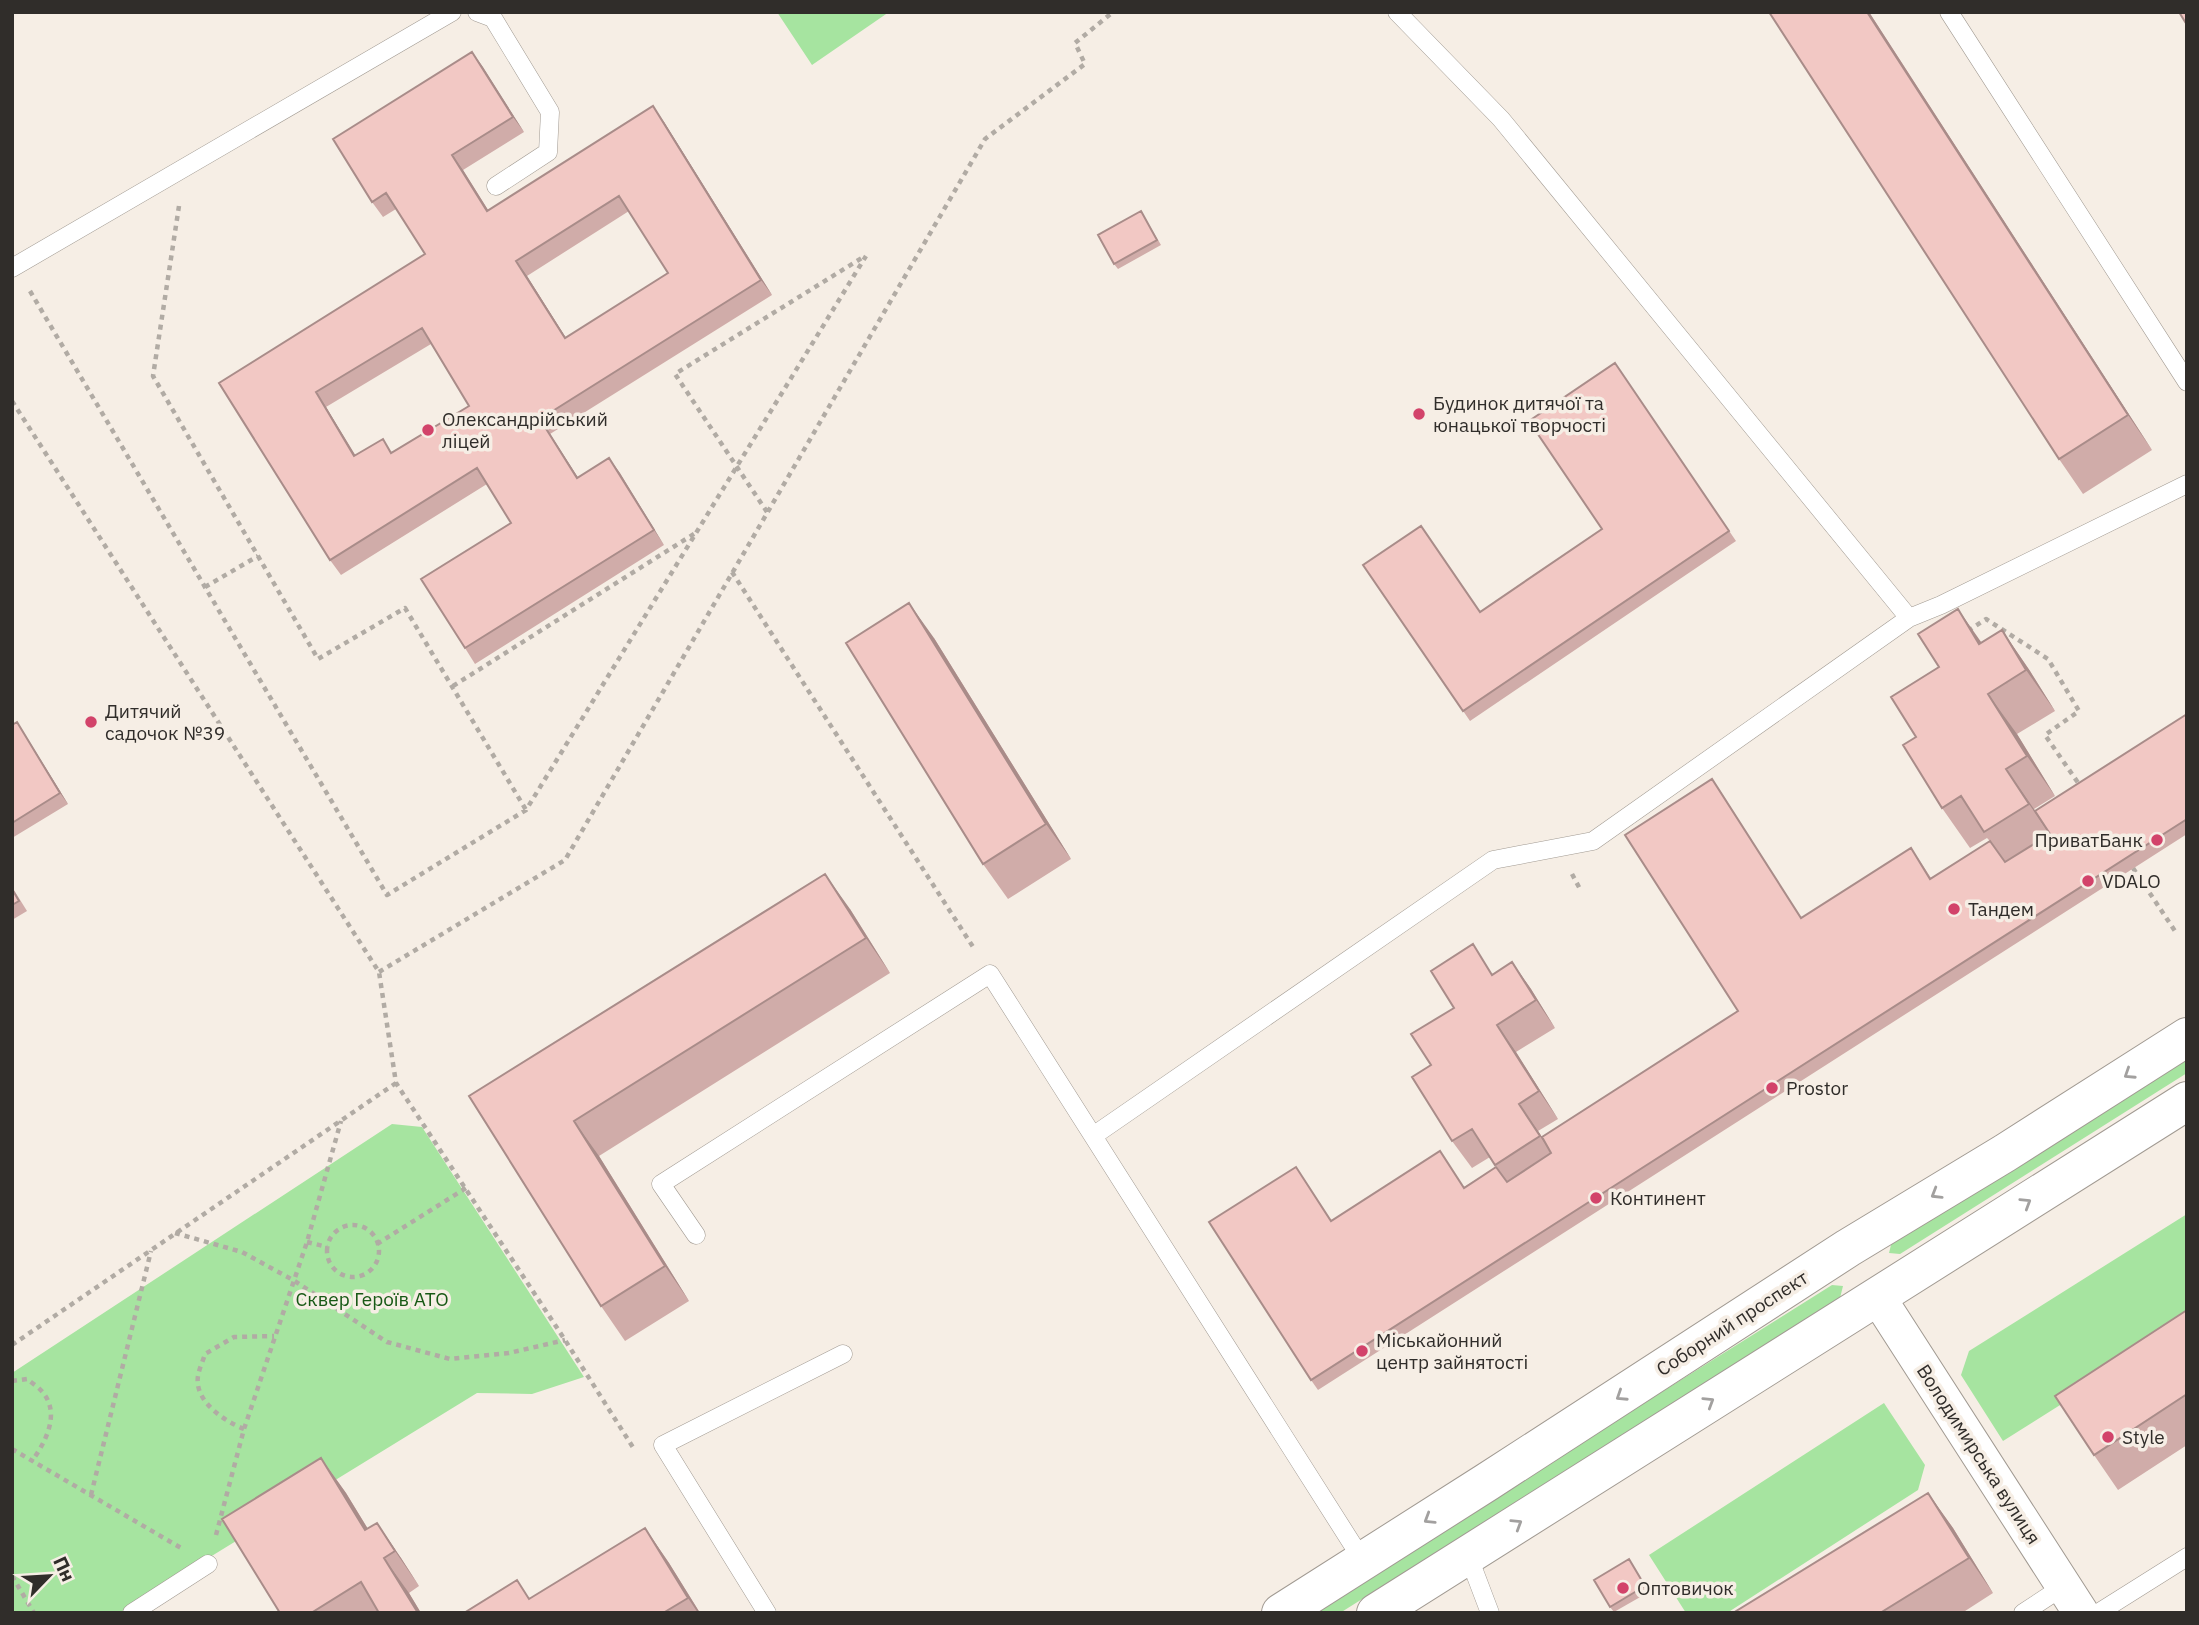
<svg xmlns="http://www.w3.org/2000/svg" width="2199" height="1625" viewBox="0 0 2199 1625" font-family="'IBM Plex Sans',sans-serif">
  <rect width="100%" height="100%" fill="#f6eee5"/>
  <path fill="#a6e4a0" d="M777,12H889L812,65Z
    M2187,1055V1073L1900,1254L1889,1253L1892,1241Z
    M392,1124L422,1127L584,1377L532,1394L477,1393L119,1613H12V1373Z
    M2187,1214V1325L2003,1441L1961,1375L1969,1351Z
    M1832,1285L1843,1286L1840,1298L1340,1613H1310Z
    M1884,1403L1925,1465L1918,1490L1727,1613H1686L1649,1555Z"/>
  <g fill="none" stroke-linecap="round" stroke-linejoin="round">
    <g stroke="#a19a92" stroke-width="19">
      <path id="lane" d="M477,12L493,18L550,112L548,152L496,186
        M1397,12L1501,119L1909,618L1941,605L2187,484
        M1949,12L2187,382
        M12,268L452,12
        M696,1235L661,1184L990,974L1093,1136
        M1468,1555L1490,1613
        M1363,1561L1093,1136L1493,860L1593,841L1909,618
        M132,1613L208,1564
        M767,1613L663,1445L843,1354
        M2023,1613L2064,1586
        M2098,1613L2187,1557"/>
    </g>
    <g stroke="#a19a92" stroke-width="37">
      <path id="street" d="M1877,1296L2081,1613"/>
    </g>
    <g stroke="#a19a92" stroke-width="40">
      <path id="primary" d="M1281,1613L1487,1482L1848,1248L2005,1153L2187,1037
        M1376,1613L2187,1101"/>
    </g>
    <path stroke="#b1aba4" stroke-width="4.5" stroke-dasharray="5 5" stroke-linecap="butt" d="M179,206L153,376L318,659L405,608L526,810
      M30,291L387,895L526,810L866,256
      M12,401L379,972L396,1083L565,1340L634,1449
      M767,512L675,374L865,256
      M732,572L975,950
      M205,587L258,556
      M1968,631L1986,619L2048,659L2079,711L2045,735L2081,787
      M453,686L697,532
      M2133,868L2175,931
      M1572,874L1580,889
      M379,972L565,860L985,139L1085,64L1075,43L1113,12
      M327 1251a26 26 0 1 1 52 0a26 26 0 1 1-52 0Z
      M175,1233L242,1252L293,1280L387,1342L450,1359L509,1353L565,1340
      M307,1242L327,1247
      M377,1244L466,1188
      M12,1345L396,1083
      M12,1381L27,1379C32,1383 40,1388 44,1394C60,1415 45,1443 32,1461
      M244,1429C224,1421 194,1401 198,1376C199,1369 203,1361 205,1354L234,1337L274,1336
      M12,1449L181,1548
      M91,1495L151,1251
      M216,1535L244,1429L307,1242L341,1121
      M12,1576L34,1613"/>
    <use href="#lane" stroke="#fff" stroke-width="18"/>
    <use href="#street" stroke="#fff" stroke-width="35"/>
    <use href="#primary" stroke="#fff" stroke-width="38"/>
  </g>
  <path fill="#d0aca9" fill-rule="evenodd" d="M1769,12H1869L2152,450L2083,494L2059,459Z
    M472,52L524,132L463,170L488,210L664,122L772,295L550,434L578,478L609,458L664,545L475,664L465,648L511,523L487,484L341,575L330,560L219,383L425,254L396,209L383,217L372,202ZM629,211L668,273L566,338L527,276ZM431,344L469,406L392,452L355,456L326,407Z
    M1141,211L1161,245L1118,269L1114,264Z
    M1615,363L1736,541L1470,721L1363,565L1480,612L1602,529Z
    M2002,630L2030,671L2055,711L2017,734L2055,796L2034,809L2035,811L2187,714V834L1318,1390L1311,1380L1296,1167L1331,1221L1464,1187L1497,1167L1490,1157L1472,1168L1452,1141L1431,1065L1454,1008L1493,974L1512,962L1531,989L1555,1028L1516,1052L1558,1119L1538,1131L1542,1137L1738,1011L1719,789L1801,918L1918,858L1931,878L1990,841L1987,838L1970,848L1942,808L1916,737L1981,643Z
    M934,638L1071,859L1008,899L983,864Z
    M17,722L68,804L12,838V725Z
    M12,887L27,911L12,920Z
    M850,909L890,973L599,1156L689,1301L625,1341L601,1306L469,1096Z
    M2187,1310V1445L2118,1490L2094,1455Z
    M321,1458L346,1493L368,1529L377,1523L401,1558L419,1586L409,1593L421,1613H280Z
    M1928,1493L1953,1528L1993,1593L1962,1613H1733Z
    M645,1528L669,1563L700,1613H464L530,1599Z
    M1632,1564L1649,1592L1614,1612L1610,1607Z"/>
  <path fill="#a98c89" d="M1867,12H1869L2152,450L2128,415Z
    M472,52L483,67L524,132L513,117Z
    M653,106L664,122L772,295L761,280Z
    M452,155L463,170L498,226L487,211Z
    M516,261L527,276L576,354L565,338Z
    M316,392L326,407L365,471L354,456Z
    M540,419L550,434L588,493L577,478Z
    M609,458L620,473L664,545L654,530Z
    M909,603L934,638L1071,859L1046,824Z
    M1958,609L1986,649L2008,685L1979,644Z
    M2002,630L2030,671L2055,711L2026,670Z
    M1988,694L2017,734L2055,796L2027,756Z
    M17,722L24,733L68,804L60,793Z
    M2006,769L2034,809L2057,845L2029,804Z
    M825,874L850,909L890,973L866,938Z
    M1512,962L1531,989L1555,1028L1536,1000Z
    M1497,1025L1516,1052L1558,1119L1539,1091Z
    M1519,1104L1538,1131L1559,1164L1540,1136Z
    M574,1121L599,1156L689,1301L665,1266Z
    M321,1458L346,1493L385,1557L365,1530Z
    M1928,1493L1953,1528L1993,1593L1969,1558Z
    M377,1523L401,1558L419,1586L395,1551Z
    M645,1528L669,1563L700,1613H698L688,1598Z
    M384,1558L409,1593L421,1613H418Z"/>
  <path fill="#f2c8c4" stroke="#a98c89" stroke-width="2" fill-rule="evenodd" d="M1769,12H1867L2128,415L2059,459Z
    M2179,12H2187V25Z
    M472,52L513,117L452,155L487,211L653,106L761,280L540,419L577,478L609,458L654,530L465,648L421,579L511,523L477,468L330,560L219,383L425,254L386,193L372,202L333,139ZM619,196L668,273L565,338L516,261ZM422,328L469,406L391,453L383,439L354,456L316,392Z
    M1141,211L1157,240L1114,264L1098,235Z
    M1615,363L1729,531L1463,711L1363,565L1421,526L1480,612L1602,529L1529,421Z
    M909,603L1046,824L983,864L846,643Z
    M1958,609L1979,644L2002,630L2026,670L1988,694L2027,756L2006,769L2029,804L1984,832L1961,796L1942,808L1903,745L1916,737L1891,697L1939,667L1918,634Z
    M2187,714V819L1311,1380L1209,1222L1296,1167L1331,1221L1440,1151L1464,1188L1496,1167L1507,1182L1551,1153L1542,1137L1738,1011L1625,835L1712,779L1801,918L1911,848L1930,879L1990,841L2005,862L2050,834L2035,811Z
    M17,722L60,793L12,823V725Z
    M825,874L866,938L574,1121L665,1266L601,1306L469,1096Z
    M12,889L19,901L12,905Z
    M1473,944L1492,975L1512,962L1536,1000L1497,1025L1539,1091L1519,1104L1540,1136L1495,1165L1472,1129L1452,1141L1412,1077L1431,1065L1411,1034L1454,1008L1431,971Z
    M2187,1310V1394L2094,1455L2055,1396Z
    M321,1458L365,1530L377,1523L395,1551L384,1558L418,1613H379L361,1582L311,1613H280L222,1519Z
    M1928,1493L1969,1558L1880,1613H1733Z
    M645,1528L688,1598L663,1613H464L517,1580L529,1599Z
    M1629,1559L1645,1586L1610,1607L1594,1580Z"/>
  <defs><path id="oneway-chevron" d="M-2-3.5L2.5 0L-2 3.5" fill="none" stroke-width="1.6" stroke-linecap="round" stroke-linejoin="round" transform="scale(1.75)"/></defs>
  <g stroke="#a2a09f">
    <use href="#oneway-chevron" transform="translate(2129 1074) rotate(147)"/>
    <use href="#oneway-chevron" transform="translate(1936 1194) rotate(149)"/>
    <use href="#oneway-chevron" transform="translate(2026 1203) rotate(-32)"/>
    <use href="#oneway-chevron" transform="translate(1621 1396) rotate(147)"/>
    <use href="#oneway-chevron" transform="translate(1709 1402) rotate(-32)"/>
    <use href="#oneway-chevron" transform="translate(1429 1519) rotate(148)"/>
    <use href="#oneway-chevron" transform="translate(1517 1524) rotate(-32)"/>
  </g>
  <g fill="#d2436a" stroke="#f6eee5" stroke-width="2.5">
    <circle cx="1419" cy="414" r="7"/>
    <circle cx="428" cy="430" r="7"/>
    <circle cx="91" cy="722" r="7"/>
    <circle cx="2157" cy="840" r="7"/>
    <circle cx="2088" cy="881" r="7"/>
    <circle cx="1954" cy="909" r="7"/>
    <circle cx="1772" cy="1088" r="7"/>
    <circle cx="1596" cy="1198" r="7"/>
    <circle cx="1362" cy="1351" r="7"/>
    <circle cx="2108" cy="1437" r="7"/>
    <circle cx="1623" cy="1588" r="7"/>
  </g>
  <g text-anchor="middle" stroke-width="7" stroke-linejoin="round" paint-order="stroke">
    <g font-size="19" fill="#302d2a" stroke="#f6eee5" text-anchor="start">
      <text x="1433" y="410">Будинок дитячої та<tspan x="1433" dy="22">юнацької творчості</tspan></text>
      <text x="442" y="426">Олександрійський<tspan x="442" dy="22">ліцей</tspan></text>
      <text x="105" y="718">Дитячий<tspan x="105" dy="22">садочок №39</tspan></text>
      <text x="2143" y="847" text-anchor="end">ПриватБанк</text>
      <text x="2102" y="888">VDALO</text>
      <text x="1968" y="916">Тандем</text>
      <text x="1786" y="1095">Prostor</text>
      <text x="1610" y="1205">Континент</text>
      <text x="1376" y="1347">Міськайонний<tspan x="1376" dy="22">центр зайнятості</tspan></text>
      <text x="2122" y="1444">Style</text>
      <text x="1637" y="1595">Оптовичок</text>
    </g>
    <g font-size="19" fill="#175915" stroke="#f6eee5">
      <text x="372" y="1306">Сквер Героїв АТО</text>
    </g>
    <g font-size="19" fill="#302d2a" stroke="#f6eee5">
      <text transform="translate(1732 1323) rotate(-33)" y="7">Соборний проспект</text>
      <text transform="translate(1979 1454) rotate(57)" y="7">Володимирська вулиця</text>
    </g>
  </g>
  <rect width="2199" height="1625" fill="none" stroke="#302d2a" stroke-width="28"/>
  <g transform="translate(49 1576) rotate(65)" stroke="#f6eee5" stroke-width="5" paint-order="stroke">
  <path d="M0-5L12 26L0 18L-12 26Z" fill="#302d2a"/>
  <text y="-10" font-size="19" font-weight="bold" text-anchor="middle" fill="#302d2a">Пн</text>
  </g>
</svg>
